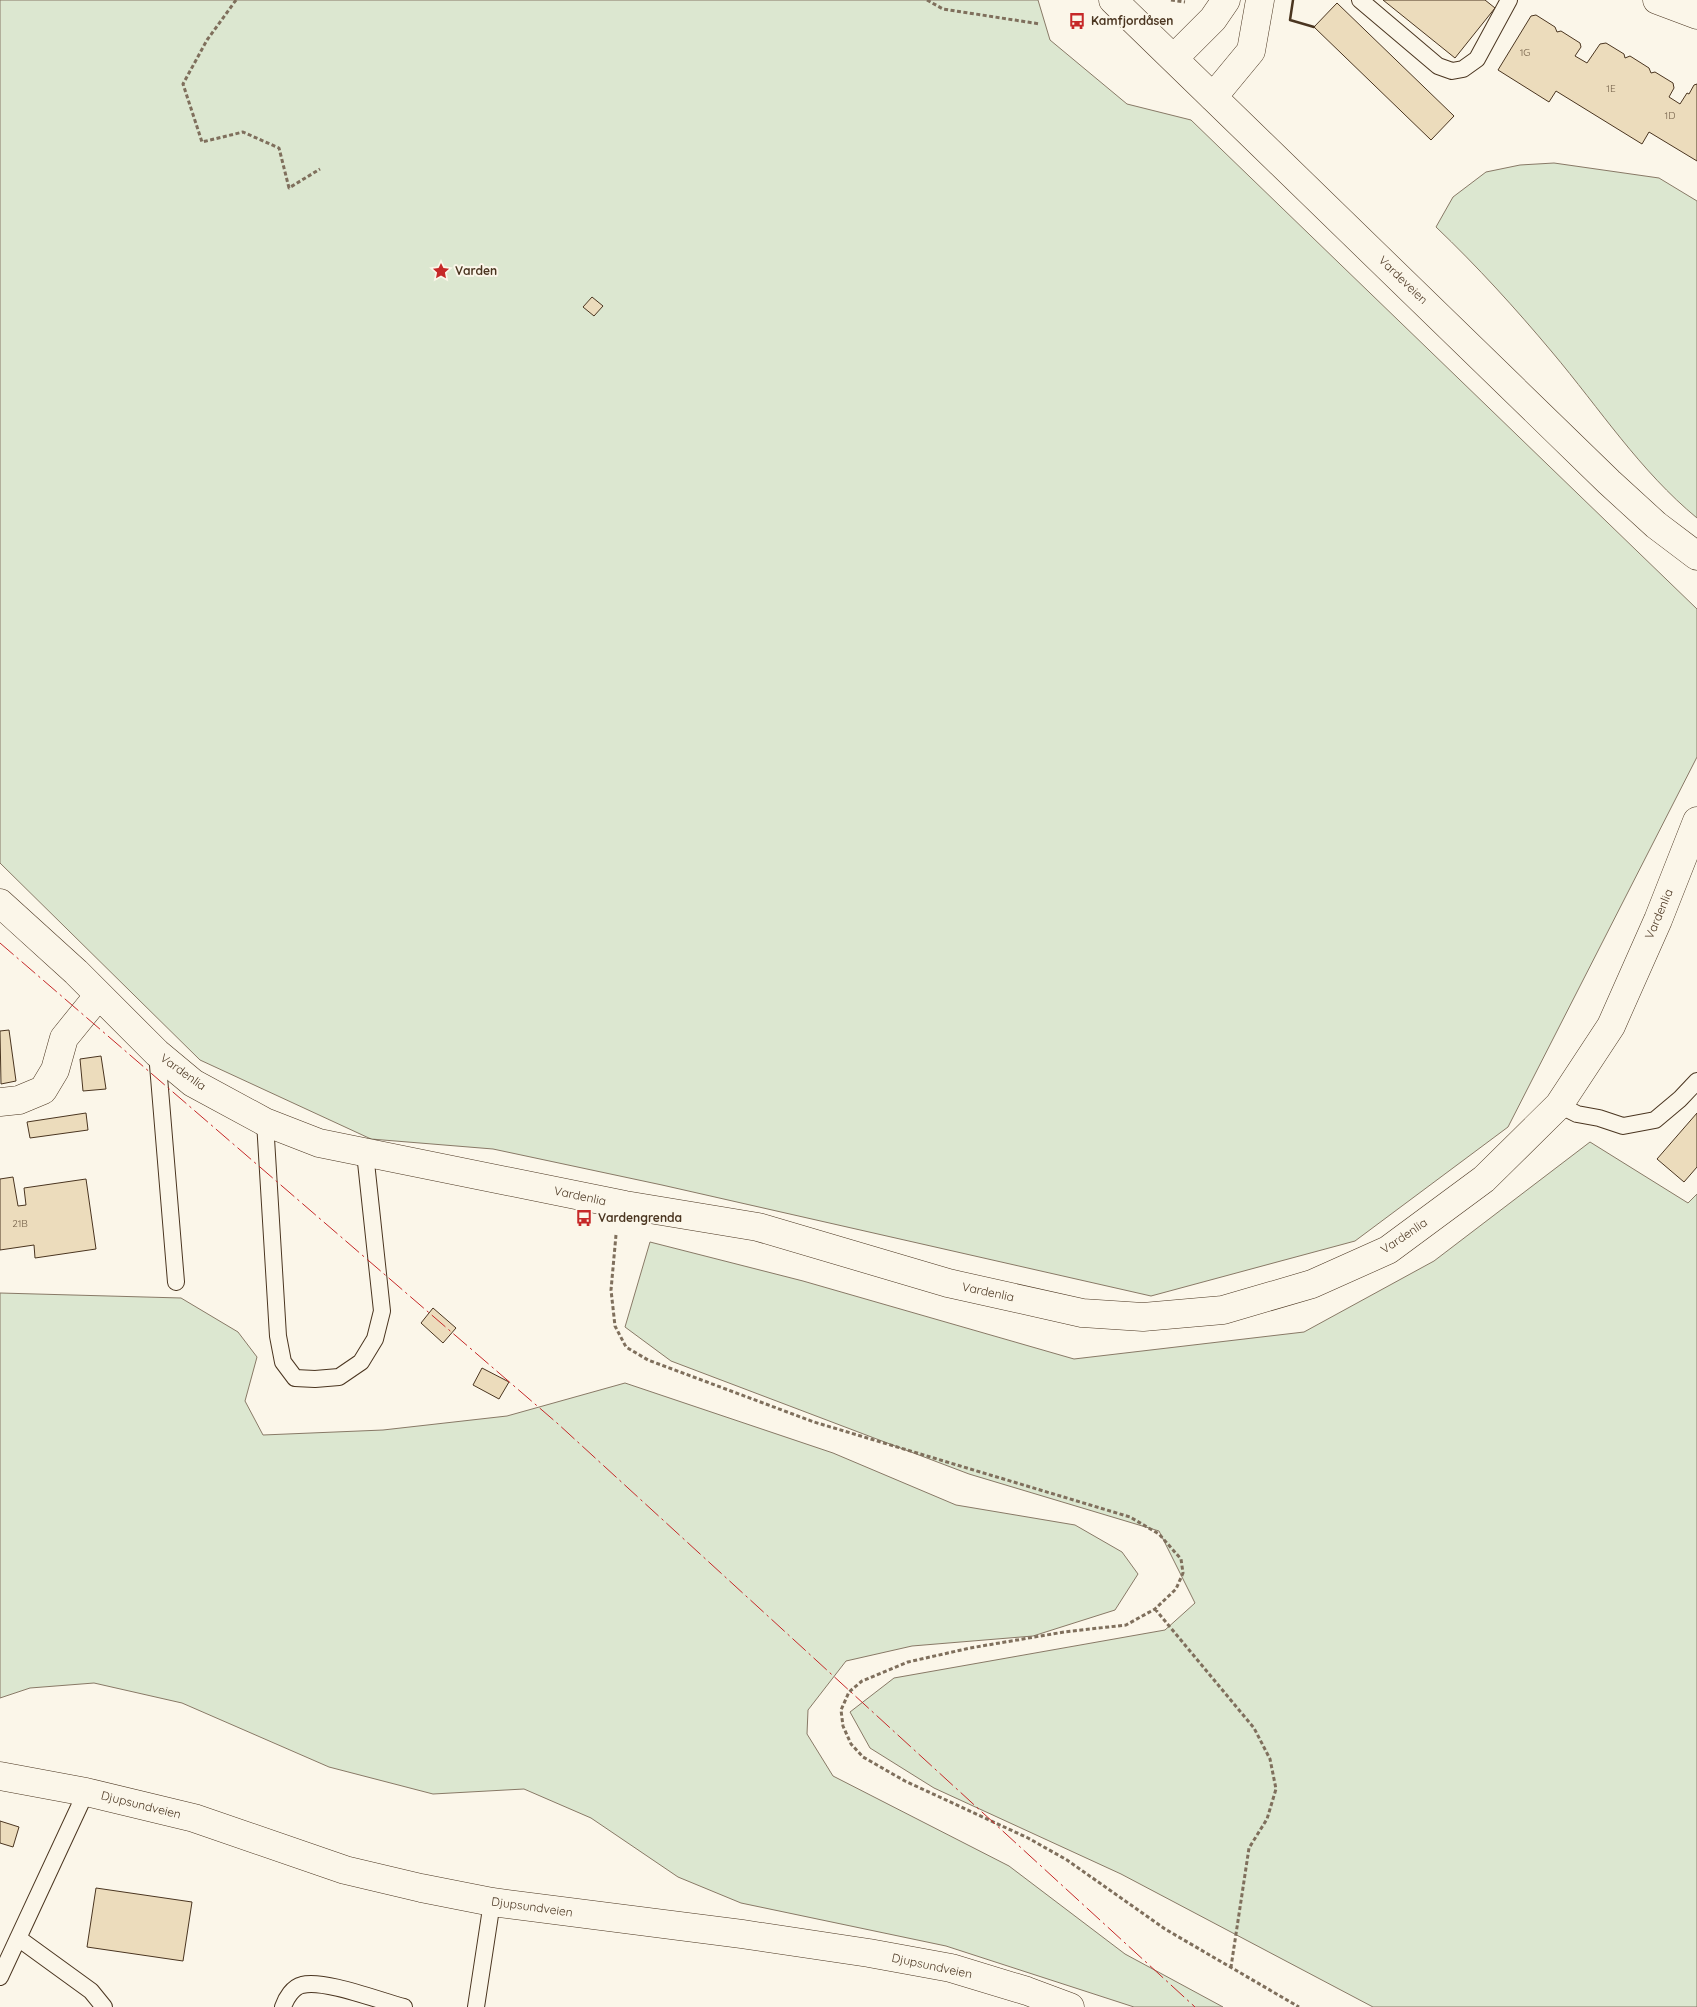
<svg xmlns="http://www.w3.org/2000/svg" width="1697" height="2007" viewBox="0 0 1697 2007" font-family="Quicksand,sans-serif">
  <rect width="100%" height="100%" fill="#fbf6e9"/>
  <path fill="#dce7d0" stroke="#887966" d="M0,0H1038L1050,40L1127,104L1191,120L1697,609V757L1508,1127L1355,1241L1151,1296L662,1185L493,1149L371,1139L200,1060L0,863Z
    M1554,163L1659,178L1697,201V518C1640,471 1600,409 1552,352C1516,309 1477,266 1436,227L1453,197L1486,172L1520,165Z
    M1590,1142L1688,1203L1697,1194V2007H1373L1121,1874L934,1788L870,1748L850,1712L894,1678L1165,1630L1195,1603L1159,1531L969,1474L671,1361L625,1327L650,1242L803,1281L1074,1359L1304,1332L1434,1261Z
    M0,1293L181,1298L238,1332L257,1357L245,1401L263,1435L383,1430L507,1416L625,1383L833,1453L956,1505L1075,1525L1122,1552L1138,1574L1115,1610L1033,1636L912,1646L846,1661L808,1710L807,1734L833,1776L1009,1866L1125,1954L1223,2007H1134L946,1946L741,1903L678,1877L591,1818L524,1789L433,1794L329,1767L182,1703L94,1683L30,1688L0,1698Z"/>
  <path fill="#ecdcbc" stroke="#4a3520" d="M1383,0H1485L1495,8L1455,58Z
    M1337,3L1454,116L1431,140L1314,27Z
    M1536,15L1555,27L1557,32L1561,31L1580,43L1581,47L1575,56L1587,63L1600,44L1606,43L1624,54L1625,58L1630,56L1649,68L1651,73L1655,72L1673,83L1674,88L1669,97L1680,104L1687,93L1689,94L1694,85L1697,84V161L1649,132L1642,144L1556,91L1549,102L1498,70L1531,16Z
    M592,297L603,306L594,316L583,307Z
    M9,1030L16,1081L1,1084L0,1031Z
    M101,1056L106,1089L83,1091L80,1059Z
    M86,1113L88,1130L30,1138L27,1122Z
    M1697,1113V1167L1684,1182L1657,1159Z
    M13,1177L18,1206L26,1205L24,1188L86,1179L96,1249L35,1258L34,1245L0,1250V1179Z
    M433,1308L456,1328L443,1343L421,1323Z
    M482,1368L509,1382L499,1399L473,1385Z
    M0,1821L19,1827L13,1847L0,1843Z
    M96,1888L192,1902L183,1961L87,1947Z"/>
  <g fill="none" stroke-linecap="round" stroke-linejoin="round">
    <g stroke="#4a3520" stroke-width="18">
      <path id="service" d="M1360,0L1438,66L1452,71L1463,69L1477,59L1509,0
        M157,1053L176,1282
        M1559,1105L1577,1114L1599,1118L1623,1126L1655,1120L1680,1099L1697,1081
        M265,1122L278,1336L283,1362L295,1378L315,1379L339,1377L361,1362L375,1339L382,1311L365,1153
        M18,1938L91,1991L104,2007
        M0,1977L86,1792
        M283,2007C286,1998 293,1987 302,1985C324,1979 380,2001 404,2007
        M476,2007L492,1902"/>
    </g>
    <g stroke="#4a3520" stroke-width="29">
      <path id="minor" d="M1657,0L1697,15
        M1174,58L1213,19L1226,0
        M1213,97L1251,51L1260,0
        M0,903L76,972L157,1053L193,1083L265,1122L319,1143L625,1205L758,1227L948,1283L1082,1313L1143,1317L1223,1310L1312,1284L1388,1250L1484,1179L1559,1105L1611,1026L1658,920L1697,821
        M0,1102L19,1100L43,1090L55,1070L64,1038L98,996
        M0,1776L86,1792L194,1818L345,1870L421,1888L492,1902L742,1934L869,1953L951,1968L1027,1991L1070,2007"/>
    </g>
    <g stroke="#4a3520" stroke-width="29">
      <path id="tertiary" d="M1113,0L1609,482L1656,525L1697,556"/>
    </g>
    <path stroke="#7f6f5c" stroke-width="3" stroke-dasharray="4 2.5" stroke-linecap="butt" d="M236,0L207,40L183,84L202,142L243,132L279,148L289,188L320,169
      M927,0L943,9L1040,24
      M1171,0L1185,2
      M616,1235L611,1290L615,1326L626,1347L648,1360L814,1422L1130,1517L1159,1534L1181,1559L1183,1573L1176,1589L1155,1609L1126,1625L1064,1632L970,1648L908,1662L862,1681L849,1692L841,1710L843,1726L851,1744L863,1757L905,1781L1028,1838L1067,1860L1165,1929L1299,2007
      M1155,1609L1254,1728L1270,1759L1276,1789L1267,1819L1249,1848L1231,1967"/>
    <use href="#service" stroke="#fbf6e9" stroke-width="16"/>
    <use href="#minor" stroke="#fbf6e9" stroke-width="28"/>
    <use href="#tertiary" stroke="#fbf6e9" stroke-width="28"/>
    <path stroke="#4a3520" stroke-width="2.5" d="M1293,0L1290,20L1314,27"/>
    <path stroke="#c62828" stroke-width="1" stroke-dasharray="18 4 2.5 4" stroke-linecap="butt" d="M0,943L557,1423L1195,2007"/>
  </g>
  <defs>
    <g id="bus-bare" transform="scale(1.35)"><path d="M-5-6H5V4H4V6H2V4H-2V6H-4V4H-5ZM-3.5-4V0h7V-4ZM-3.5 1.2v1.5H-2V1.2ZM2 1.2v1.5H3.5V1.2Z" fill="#c62828" stroke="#fbf6e9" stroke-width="2.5" paint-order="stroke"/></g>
    <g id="sight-bare" transform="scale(1.35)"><path d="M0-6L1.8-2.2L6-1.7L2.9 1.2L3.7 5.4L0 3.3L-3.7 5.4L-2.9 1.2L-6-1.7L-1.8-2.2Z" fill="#c62828" stroke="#fbf6e9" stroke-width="2.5" paint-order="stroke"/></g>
  </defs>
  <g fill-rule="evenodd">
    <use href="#bus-bare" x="1077" y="21"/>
    <use href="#sight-bare" x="441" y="271"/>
    <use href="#bus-bare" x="584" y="1218"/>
  </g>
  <g text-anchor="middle" stroke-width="4" stroke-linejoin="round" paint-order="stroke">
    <g font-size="10" fill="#725f47">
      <text x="1525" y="56">1G</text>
      <text x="1611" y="92">1E</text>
      <text x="1670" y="119">1D</text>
      <text x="20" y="1227">21B</text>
    </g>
    <g font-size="12" font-weight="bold" fill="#4a3520" stroke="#fbf6e9" text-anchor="start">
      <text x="1091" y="25">Kamfjordåsen</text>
      <text x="455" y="275">Varden</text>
      <text x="598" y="1222">Vardengrenda</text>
    </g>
    <g font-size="12" fill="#4a3520" stroke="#fbf6e9">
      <text transform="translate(1403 280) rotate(44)" y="4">Vardeveien</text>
      <text transform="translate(1659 914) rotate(-67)" y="4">Vardenlia</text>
      <text transform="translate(183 1072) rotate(36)" y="4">Vardenlia</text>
      <text transform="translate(580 1196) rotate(12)" y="4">Vardenlia</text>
      <text transform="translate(1404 1236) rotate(-34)" y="4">Vardenlia</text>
      <text transform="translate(988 1292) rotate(12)" y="4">Vardenlia</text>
      <text transform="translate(141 1805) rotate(14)" y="4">Djupsundveien</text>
      <text transform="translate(532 1907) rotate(8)" y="4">Djupsundveien</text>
      <text transform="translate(932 1966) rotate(12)" y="4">Djupsundveien</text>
    </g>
  </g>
</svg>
